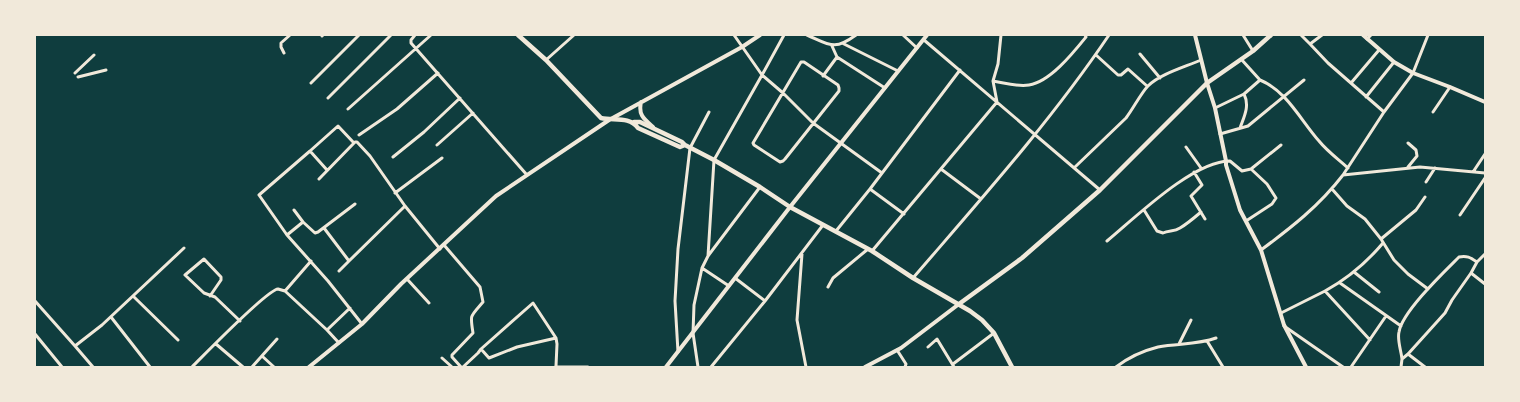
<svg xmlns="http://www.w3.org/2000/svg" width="1520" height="402" viewBox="0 0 1520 402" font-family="Montserrat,sans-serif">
  <rect width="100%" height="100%" fill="#0f3d3e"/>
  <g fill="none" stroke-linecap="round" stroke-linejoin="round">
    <path stroke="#f1e9da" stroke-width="3" d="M415,35L411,40V43L527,175
      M734,35L762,75L784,35
      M807,35C830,45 834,51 856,35
      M903,35L917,48
      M1243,35L1253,51
      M1301,35L1310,44
      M1322,35L1310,44L1328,63L1384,112
      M322,36L323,35
      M1367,39L1371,35
      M924,40L1100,190
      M844,44L898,71
      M284,53L281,47V43L290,35
      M1140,54L1160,78
      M1096,55L1118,75H1121L1128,69L1147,86
      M837,57L885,88
      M1241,59L1260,80
      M546,60L574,35
      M801,62H804L838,85L839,88V91L785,159L783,161L780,162L754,145L753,143Z
      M75,73L94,55
      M823,76L837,57L832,46
      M78,77L106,70
      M993,81C1005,83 1017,87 1029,85C1050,82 1073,53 1086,37L1085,35
      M311,83L359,35
      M1351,83L1379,50
      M1366,97L1394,62
      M328,98L391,35
      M1215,108L1244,94L1260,80C1287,91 1301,121 1319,141C1327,151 1338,159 1348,168
      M348,109L431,35
      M1433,112L1450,87
      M1240,128C1244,117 1250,106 1244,94
      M1220,134L1248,126L1304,80
      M359,135L397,109L438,73
      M437,145L473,113
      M1186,147L1201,168
      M310,151L338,126L354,143
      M393,157L424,132L460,98
      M1075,167L1126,118C1133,109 1141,93 1148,86C1160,74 1185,67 1201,60
      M1408,167L1417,156L1416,150L1408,143
      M941,169L981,199
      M327,170L310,151L259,195L287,235L328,281L362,324
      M1194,172L1202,185L1191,196L1205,219
      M1473,172L1485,154
      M1343,175L1384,112L1413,73L1428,35
      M319,179L355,142H357L370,156L405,206L440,249
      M1426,182L1435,168
      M760,187L708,256L714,160L762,75L783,93L813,123L882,173
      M870,189L904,214
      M1332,189L1347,206L1365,219L1381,239L1394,260L1408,274L1428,289
      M395,193L442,158
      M294,210L303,222
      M1144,210L1157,231L1163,233C1169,230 1174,232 1180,228C1187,224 1194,218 1201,212
      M1460,215L1485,178
      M1246,221L1272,204L1276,198L1267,184L1251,169
      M324,228L349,261L405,206
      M836,231L870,189L960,70
      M287,235L303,222L315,233L318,232L355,204
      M1381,239L1416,210L1425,197
      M1107,241C1136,217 1193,161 1230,161L1242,171L1251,169L1281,145
      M444,245L480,287L483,302C470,317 470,314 473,333L452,355V357L461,367
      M1261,250C1292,227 1319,206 1343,175L1420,167L1485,173
      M872,251L997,102L993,81L998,64L1001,35
      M802,254L797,320L806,367
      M708,256L702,268L729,286
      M339,271L349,261
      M1354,272L1379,292
      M1471,273L1485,284
      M735,278L765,301
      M913,278C981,199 1051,121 1109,35
      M407,279L429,303
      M1340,283L1401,326
      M828,287L833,278L868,249
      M285,291L311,261
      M1325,291C1347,279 1367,262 1383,243
      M133,296L178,340
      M210,296L221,280V277L204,259L185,275L204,293L215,297L240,321
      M35,301L75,346L102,325L184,248
      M1281,313L1325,291L1370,340
      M111,317L150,367
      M1284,326L1343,367
      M327,330L350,308
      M35,334L62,367
      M1207,341L1223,367
      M216,344L243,367
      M1179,344L1191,320
      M75,346L93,367
      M928,347L937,339L954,367
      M897,350L906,364L905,367
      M678,352L675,301L678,249L690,148L709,112
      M1408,354L1425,367
      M262,356L274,367
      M442,358L452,367
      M1402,359C1401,350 1397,340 1399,332C1402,312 1444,272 1459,257C1467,255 1471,258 1477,262
      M953,364L994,333
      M556,366L557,344L556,338
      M192,367C204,355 267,290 278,289C278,289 285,291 285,291L327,330L339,343
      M252,367L277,339
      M463,367L478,353L481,349L533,303L556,338L517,347L489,358L481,349
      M555,367H588
      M698,367L693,333L694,305L702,268
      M711,367L765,301L823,225
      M1116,367C1129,357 1142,351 1158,347C1178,343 1197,345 1216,338
      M1351,367L1386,316
      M1401,367L1402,359L1408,354L1445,313L1452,300L1471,273L1477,262L1485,254"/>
    <path stroke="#f1e9da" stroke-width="4" d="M1195,35L1207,83L1215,108L1226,161V165L1240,210L1261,250L1284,325L1306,367
      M1363,35L1394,62L1413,73L1450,87L1485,102
      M641,102C638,115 644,119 653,127
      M309,367L362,324L401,284L496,196L609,120L742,47L760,35
      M666,367L790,207L927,35
      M865,367L901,348L959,304"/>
    <path stroke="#f1e9da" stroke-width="4.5" d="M518,35L546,60L601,118C614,121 629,116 638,128L680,147L685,145L714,160L760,187L790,207L872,251L913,278L970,311L982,320L994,333L1012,367
      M634,122H640L682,142L685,145
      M959,304L1022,258L1100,190L1207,83L1253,51L1271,35"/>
  </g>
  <rect width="1520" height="402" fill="none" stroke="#f1e9da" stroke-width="72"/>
</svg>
